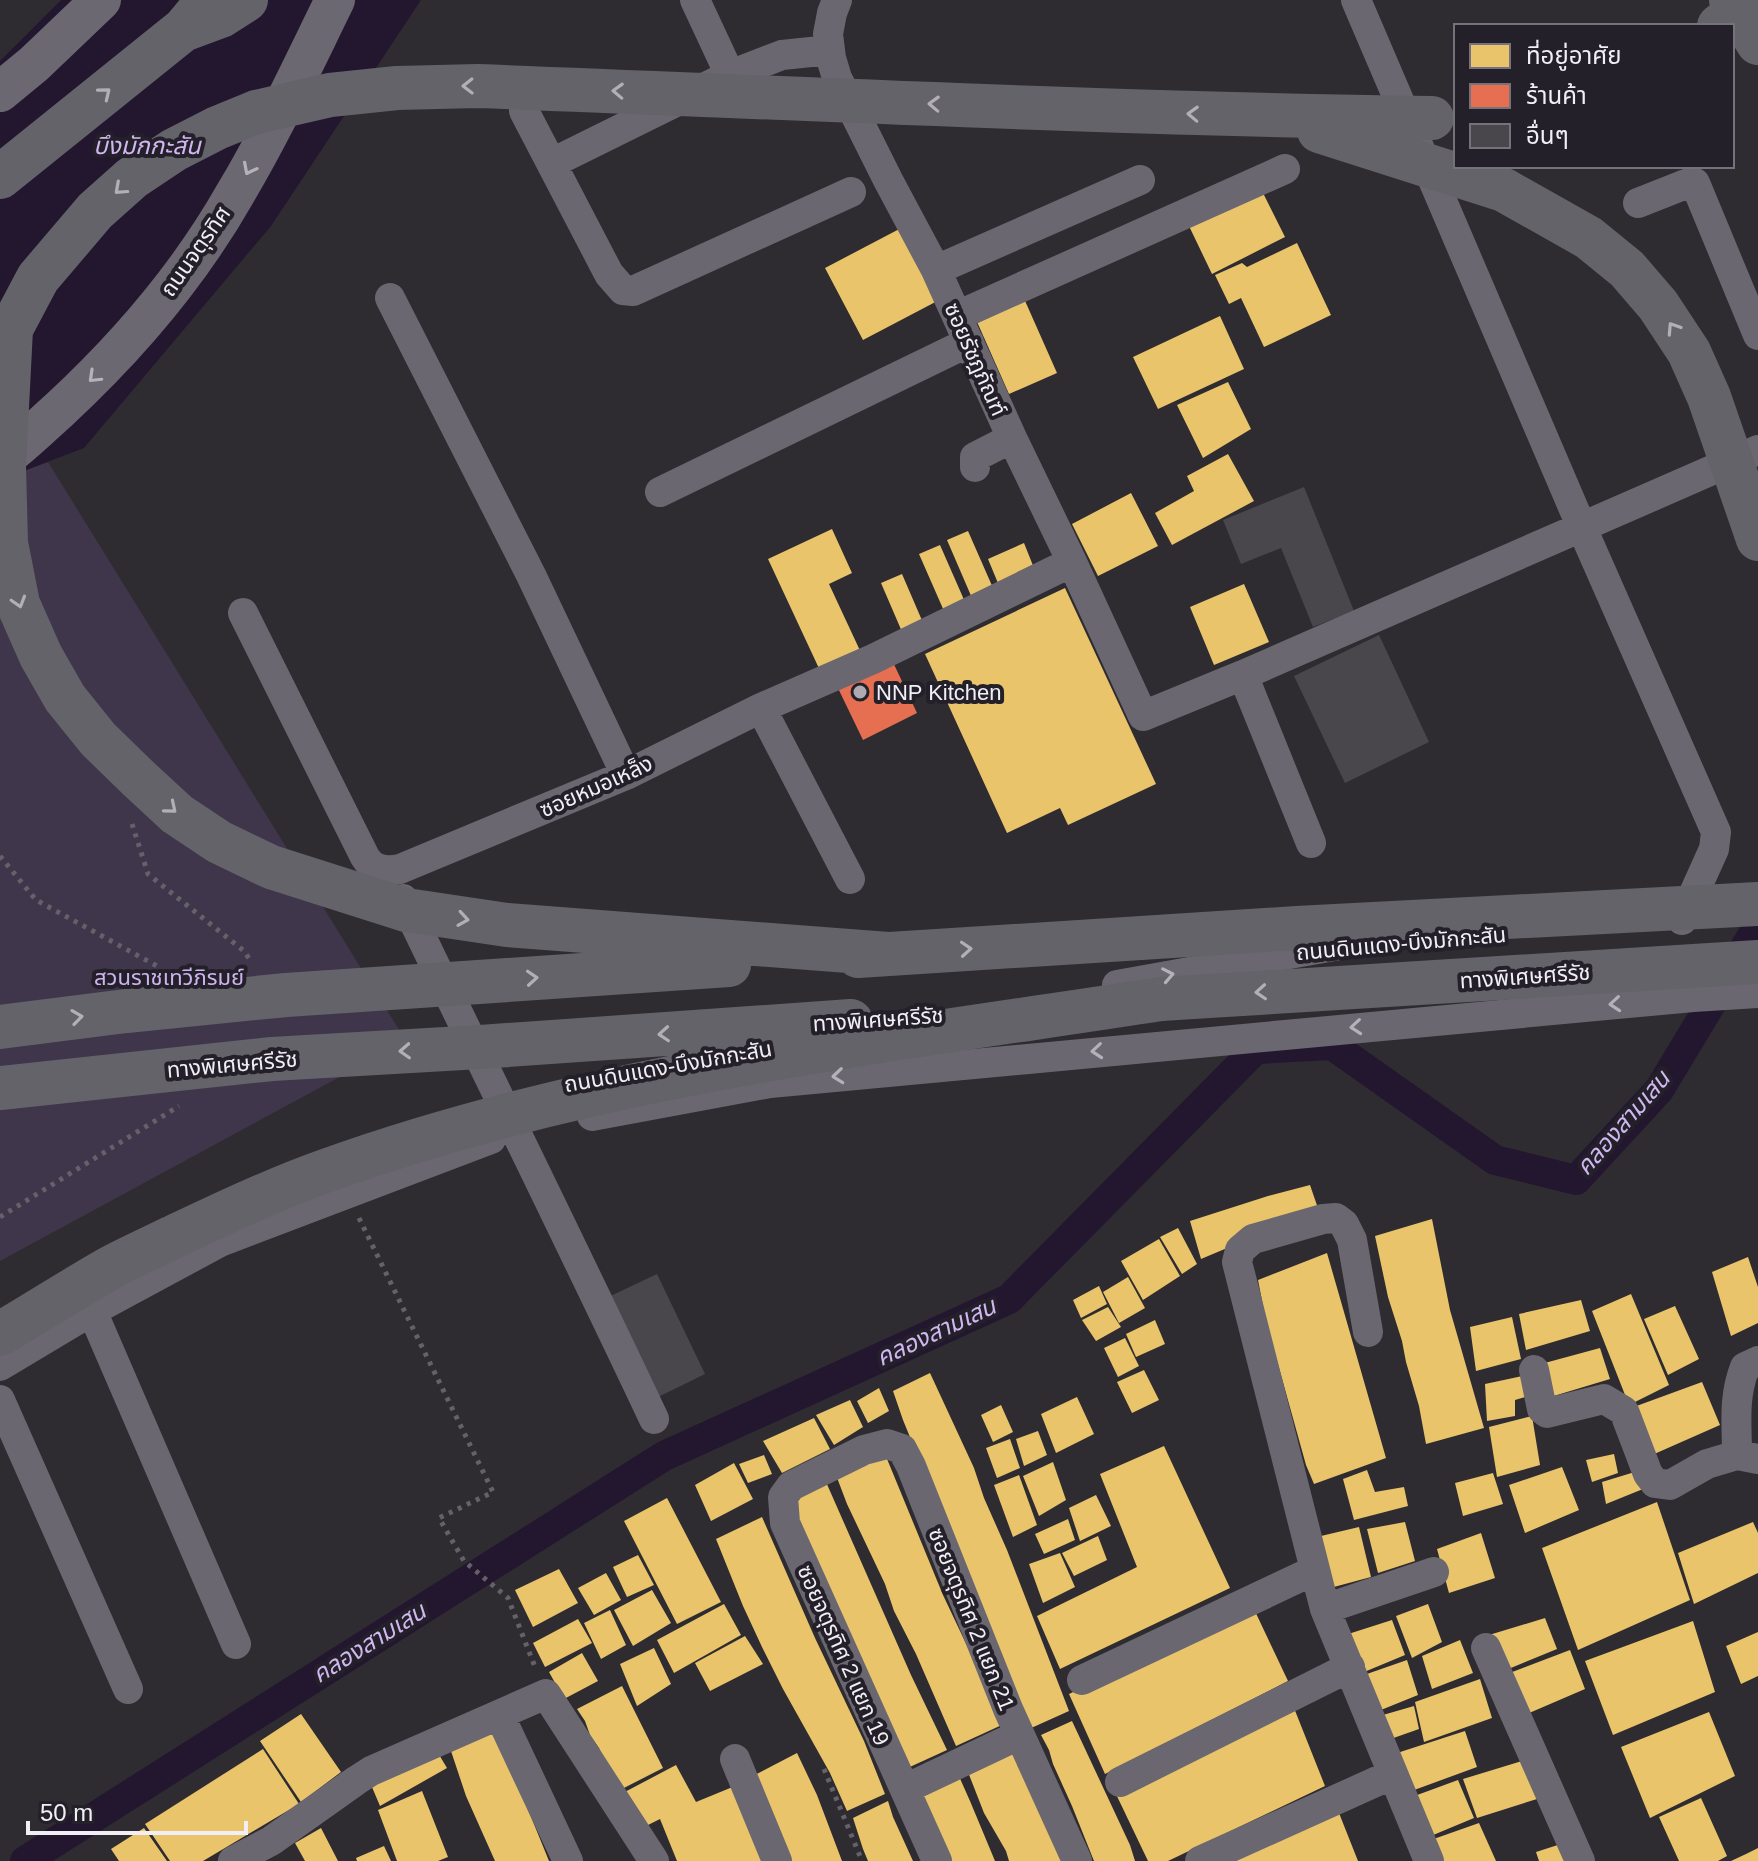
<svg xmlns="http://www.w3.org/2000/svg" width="1758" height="1861" viewBox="0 0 1758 1861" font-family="Arial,'Noto Sans Thai',sans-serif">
  <rect width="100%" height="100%" fill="#2e2c31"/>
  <path fill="#3f364b" d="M48,462L406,1041L0,1261V480Z"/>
  <path fill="#231730" d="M61,0H421L271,226L84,448L0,480V61Z"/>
  <path fill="#e9c46a" d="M1261,189L1285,237L1212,274L1189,226Z
    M905,226L943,298L863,340L825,268Z
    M1297,243L1331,315L1264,347L1241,298L1229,304L1215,275L1242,263L1247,267Z
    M1022,294L1057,373L1009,394L974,315Z
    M1220,316L1244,369L1158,409L1133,357Z
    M1228,382L1251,429L1203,458L1177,405Z
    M1228,454L1254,501L1172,545L1155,513L1194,491L1187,476Z
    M1131,493L1158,546L1098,576L1072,524Z
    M832,529L852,573L829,584L863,657L823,677L768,559Z
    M968,531L993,588L972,598L947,540Z
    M1024,543L1036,573L1000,588L988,559Z
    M940,545L965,602L944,611L919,554Z
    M902,574L927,632L906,641L881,583Z
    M1244,584L1269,642L1214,665L1190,607Z
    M1065,588L1156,784L1068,825L1060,808L1007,833L925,654Z
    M1310,1185L1321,1217L1258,1235L1201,1259L1190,1221L1268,1196Z
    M1432,1219L1450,1310L1484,1428L1426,1444L1419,1406L1406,1362L1402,1341L1388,1297L1375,1236Z
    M1178,1228L1197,1264L1182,1274L1160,1237Z
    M1159,1239L1180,1276L1143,1300L1121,1261Z
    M1327,1253L1386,1458L1314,1484L1306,1465L1266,1321L1258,1280Z
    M1748,1257L1758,1287V1323L1731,1336L1712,1272Z
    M1128,1277L1145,1308L1119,1323L1103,1292Z
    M1099,1286L1107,1304L1081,1318L1073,1300Z
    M1631,1294L1669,1385L1629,1405L1592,1311Z
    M1581,1300L1590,1331L1526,1350L1519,1314Z
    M1675,1306L1699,1359L1668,1375L1644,1319Z
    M1108,1307L1121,1327L1096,1341L1082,1320Z
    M1512,1317L1521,1359L1476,1371L1470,1327Z
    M1155,1320L1165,1344L1136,1357L1126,1334Z
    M1125,1338L1139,1366L1118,1377L1104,1348Z
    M1600,1348L1610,1379L1547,1398L1541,1364Z
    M1144,1370L1159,1400L1132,1413L1117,1382Z
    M930,1373L974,1468L984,1498L1007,1550L1069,1711L1029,1729L903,1420L893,1391Z
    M1527,1375L1532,1395L1515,1400V1416L1487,1421L1485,1384Z
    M1702,1382L1720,1425L1652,1455L1631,1408Z
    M879,1388L889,1411L868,1423L857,1401Z
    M1077,1397L1094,1434L1056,1453L1041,1414Z
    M850,1400L863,1427L834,1445L816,1415Z
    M1001,1405L1013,1432L993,1442L981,1415Z
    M1532,1416L1540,1465L1497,1477L1489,1427Z
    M814,1418L830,1449L782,1473L763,1441Z
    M1038,1431L1047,1455L1024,1466L1016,1439Z
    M1010,1439L1020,1468L997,1478L986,1448Z
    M1164,1446L1230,1588L1060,1669L1037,1616L1137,1567L1100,1474Z
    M885,1454L943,1595L1004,1724L956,1746L916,1654L894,1611L885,1584L847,1504L836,1475Z
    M1614,1454L1618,1473L1592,1482L1586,1460Z
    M764,1455L772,1474L748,1483L739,1464Z
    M1053,1462L1066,1500L1039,1516L1023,1476Z
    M734,1463L753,1499L711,1521L695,1485Z
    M1562,1467L1579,1510L1525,1533L1509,1485Z
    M1367,1470L1375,1492L1404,1487L1408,1506L1354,1520L1343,1479Z
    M1638,1471L1643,1489L1606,1504L1602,1482Z
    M1493,1473L1503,1504L1463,1516L1455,1483Z
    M1019,1475L1037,1525L1013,1537L994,1485Z
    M826,1482L911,1675L947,1750L901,1771L790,1502Z
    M1096,1495L1111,1526L1080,1541L1069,1508Z
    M667,1498L721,1602L677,1624L624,1521Z
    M1657,1502L1690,1600L1578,1650L1542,1548Z
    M762,1517L815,1638L864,1741L885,1794L847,1811L830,1773L783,1689L762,1647L743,1606L716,1539Z
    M1068,1519L1075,1540L1044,1554L1035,1534Z
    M1405,1522L1415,1561L1378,1573L1367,1529Z
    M1753,1522L1758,1533V1573L1694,1604L1678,1553Z
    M1359,1527L1371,1577L1330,1588L1321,1536Z
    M1481,1533L1495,1578L1449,1593L1437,1549Z
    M1098,1536L1107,1560L1074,1576L1062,1553Z
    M1060,1553L1075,1587L1043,1603L1029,1564Z
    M638,1555L654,1585L627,1597L613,1567Z
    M559,1569L578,1603L533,1627L515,1590Z
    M606,1573L621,1600L594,1615L578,1588Z
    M652,1590L671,1623L633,1646L614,1610Z
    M724,1604L741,1635L674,1673L657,1640Z
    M1428,1604L1442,1642L1412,1658L1396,1616Z
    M1253,1607L1288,1681L1105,1774L1069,1694Z
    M610,1610L626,1645L601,1659L584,1623Z
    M1545,1618L1557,1649L1501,1672L1489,1635Z
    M578,1619L592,1643L545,1667L533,1643Z
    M1392,1620L1405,1655L1357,1675L1342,1636Z
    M1693,1621L1715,1692L1613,1735L1585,1661Z
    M1758,1632V1676L1741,1684L1726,1646Z
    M745,1636L763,1664L710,1691L695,1663Z
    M1460,1640L1473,1673L1432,1689L1422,1656Z
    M654,1648L671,1684L637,1706L620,1664Z
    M1570,1650L1585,1689L1522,1716L1507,1674Z
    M582,1653L598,1681L564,1699L549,1672Z
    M1407,1660L1418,1695L1376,1712L1364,1675Z
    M1480,1679L1492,1718L1424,1742L1415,1702Z
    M622,1686L663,1768L618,1791L599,1748L590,1735L585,1721L577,1709Z
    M1414,1706L1419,1729L1385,1741L1376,1717Z
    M1294,1708L1325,1786L1168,1861H1148L1115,1792Z
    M1709,1712L1735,1776L1650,1818L1621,1747Z
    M301,1714L341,1772L301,1802L260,1741Z
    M1072,1721L1130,1845L1135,1861H1094L1072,1806L1053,1764L1049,1750L1041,1735Z
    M497,1731L527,1807L549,1861H495L466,1796L450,1748Z
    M1465,1731L1477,1767L1406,1793L1394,1754Z
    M435,1748L447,1768L380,1806L369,1780Z
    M263,1749L299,1804L203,1861H170L145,1824Z
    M1016,1749L1066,1861H1009L1006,1851L984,1813L968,1772Z
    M797,1753L817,1795L842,1861H785L749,1778Z
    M1522,1761L1537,1799L1477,1818L1463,1779Z
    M676,1765L696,1802L735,1786L765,1861H677L660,1819L642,1828L621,1794Z
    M958,1774L970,1801L995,1861H949L917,1794Z
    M1458,1780L1474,1818L1426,1838L1409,1798Z
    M422,1791L448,1857L438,1861H397L378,1810Z
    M1701,1798L1727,1856L1718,1861H1679L1659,1817Z
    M888,1801L893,1817L913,1861H868L863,1849L853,1818Z
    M1337,1808L1358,1861H1212Z
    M1479,1823L1496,1861H1435L1428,1841Z
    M144,1828L167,1861H119L111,1849Z
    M321,1828L338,1861H305L295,1843Z
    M1564,1843L1572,1861H1539L1536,1852Z
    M384,1846L391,1861H357L356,1858Z
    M1758,1848V1861H1731L1746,1854Z"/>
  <path fill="#e76f51" d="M891,658L917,713L863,740L836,684Z"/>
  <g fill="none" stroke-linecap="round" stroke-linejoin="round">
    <path stroke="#231730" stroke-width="30" d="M25,1861L664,1456L1009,1299L1256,1049L1332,1045L1495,1160L1576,1180L1659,1090L1758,926"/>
  </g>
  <path fill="#49474c" d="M1304,487L1354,611L1313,627L1281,548L1241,564L1223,520Z
    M1379,635L1429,742L1345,783L1294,676Z
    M657,1274L705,1374L650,1401L602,1300Z"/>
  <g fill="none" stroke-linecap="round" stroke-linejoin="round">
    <path stroke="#646268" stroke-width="5" stroke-dasharray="4 6" stroke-linecap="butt" d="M132,824L148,874L244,951L252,963
      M0,856L36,900L157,966L162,973
      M0,1217L179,1106
      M359,1218L493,1492L439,1518L464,1561L508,1598L535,1667
      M824,1769L862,1861"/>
    <path stroke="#6a6770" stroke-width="30" d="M695,0L730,75
      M837,0L832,13L828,34L831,58L837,78L888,180L936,270L1012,438L1072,562L1143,716L1243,675L1758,450
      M1356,0L1582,528L1716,832L1714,849L1682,920
      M524,111L609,274L623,290L633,291L851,192
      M552,163L730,75L782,55L830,50
      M1638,203L1686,184L1692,182L1695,183L1758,335
      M936,270L1140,180
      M390,298L531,575L626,775
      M957,316L1285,169
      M975,467V457L1012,438
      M660,492L969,342
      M243,613L365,857C373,870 385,872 400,869L626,775L761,708L873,659L1072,562
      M1243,675L1311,843
      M761,708L850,879
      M403,899C486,1072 572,1245 654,1419
      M1117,985L1345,944
      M592,1116L770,1083L1693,997L1758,993
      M92,1311L236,1644
      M1368,1332L1352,1240L1344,1224L1336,1218L1323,1219L1253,1239L1240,1250L1237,1262L1325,1609L1429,1861
      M0,1366L92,1311L220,1242L491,1139
      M1534,1370L1542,1409L1547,1413L1604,1399L1624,1411L1648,1474L1655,1483L1670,1485L1707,1464L1737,1455L1758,1459
      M0,1400L128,1689
      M1737,1455C1737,1423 1733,1398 1745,1367L1758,1361
      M1325,1609L1434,1572
      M1486,1648L1580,1861
      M1082,1680L1315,1570
      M500,1716L568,1861
      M735,1759L777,1861
      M1120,1782L1350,1667
      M905,1789L1019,1735
      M233,1861L271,1841L357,1780L371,1771L546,1694L654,1861
      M937,1861L785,1523L783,1497L791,1486L864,1450L887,1444L902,1449L911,1466L1008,1709L1077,1861
      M1200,1861L1393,1774"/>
    <path stroke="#6c6872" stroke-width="40" d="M0,92L34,64L101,0
      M0,461C21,446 40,427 59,410C127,347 189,275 235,194C272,132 303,65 335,0"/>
    <path stroke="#65636a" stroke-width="44" d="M1731,0L1758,43
      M186,29L221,16L246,0
      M0,177L184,29L208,0
      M1161,999L1758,962"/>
    <path stroke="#65636a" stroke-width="44" d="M1719,26L1753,0
      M1319,131L1504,190L1589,238L1627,269L1658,305L1689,352L1709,397L1758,539
      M888,954L507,925L406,910L271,867L219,842L177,814L137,777L98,739L65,698L41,656L18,604L6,543L4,466L11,329L38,278L95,211L132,178L174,150L217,128L256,112L330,95L397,88L478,86C796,98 1114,114 1432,118
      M858,956L1297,928L1758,904
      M0,1027L126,1011L286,995L729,965
      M0,1088L272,1059L480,1047L851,1021
      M0,1334C37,1312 73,1289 110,1268C130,1257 151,1248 171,1238C222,1214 274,1189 328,1170C596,1074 881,1042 1161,999"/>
  </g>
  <defs><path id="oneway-chevron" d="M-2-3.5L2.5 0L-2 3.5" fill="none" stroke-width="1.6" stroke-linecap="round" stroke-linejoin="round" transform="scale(2)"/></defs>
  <g stroke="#b2afb7">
    <use href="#oneway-chevron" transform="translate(468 86) rotate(179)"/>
    <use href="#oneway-chevron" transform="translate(618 91) rotate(-178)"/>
    <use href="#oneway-chevron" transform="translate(105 93) rotate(-39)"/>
    <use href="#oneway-chevron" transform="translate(934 104) rotate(-178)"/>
    <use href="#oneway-chevron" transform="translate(1193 114) rotate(-178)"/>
    <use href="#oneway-chevron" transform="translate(120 189) rotate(138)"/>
    <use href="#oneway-chevron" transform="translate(1673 328) rotate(-123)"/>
    <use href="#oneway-chevron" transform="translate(19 602) rotate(73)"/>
    <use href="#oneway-chevron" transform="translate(171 808) rotate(40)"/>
    <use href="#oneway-chevron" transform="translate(463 919) rotate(9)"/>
    <use href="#oneway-chevron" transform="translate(966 949) rotate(-4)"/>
    <use href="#oneway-chevron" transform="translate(532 978) rotate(-4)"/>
    <use href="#oneway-chevron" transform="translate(1261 992) rotate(176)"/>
    <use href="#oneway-chevron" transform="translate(77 1017) rotate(-8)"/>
    <use href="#oneway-chevron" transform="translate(664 1034) rotate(176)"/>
    <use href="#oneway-chevron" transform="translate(405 1051) rotate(177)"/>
  </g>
  <g stroke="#b5b2bb">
    <use href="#oneway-chevron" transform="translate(249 169) rotate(117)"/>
    <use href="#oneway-chevron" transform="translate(94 377) rotate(136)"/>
  </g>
  <g stroke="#b4b1ba">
    <use href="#oneway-chevron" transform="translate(1168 975) rotate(-11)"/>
    <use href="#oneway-chevron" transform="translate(1615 1004) rotate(175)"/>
    <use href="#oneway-chevron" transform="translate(1356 1027) rotate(175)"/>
    <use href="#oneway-chevron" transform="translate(1097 1051) rotate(175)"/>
    <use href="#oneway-chevron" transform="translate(838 1076) rotate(174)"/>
  </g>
  <circle fill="#adaab1" stroke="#24202a" stroke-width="3" cx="860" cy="692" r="8"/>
  <g text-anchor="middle" stroke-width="8" stroke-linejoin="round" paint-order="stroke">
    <g font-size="22" fill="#f1eef6" stroke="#24202a">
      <text transform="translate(195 251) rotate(-55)" y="8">ถนนจตุรทิศ</text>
      <text transform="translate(976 359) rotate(66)" y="8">ซอยรัชฎภัณฑ์</text>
      <text transform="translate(596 786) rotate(-24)" y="8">ซอยหมอเหล็ง</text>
      <text transform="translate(1401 943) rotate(-5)" y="8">ถนนดินแดง-บึงมักกะสัน</text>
      <text transform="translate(1525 976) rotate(-4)" y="8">ทางพิเศษศรีรัช</text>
      <text transform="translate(878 1019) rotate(-4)" y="8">ทางพิเศษศรีรัช</text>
      <text transform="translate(232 1064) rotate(-5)" y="8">ทางพิเศษศรีรัช</text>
      <text transform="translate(668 1066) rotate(-10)" y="8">ถนนดินแดง-บึงมักกะสัน</text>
      <text transform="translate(972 1619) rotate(68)" y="8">ซอยจตุรทิศ 2 แยก 21</text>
      <text transform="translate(844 1655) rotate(66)" y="8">ซอยจตุรทิศ 2 แยก 19</text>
    </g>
    <g font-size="22" fill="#f1eef6" stroke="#24202a" text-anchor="start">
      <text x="876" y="700">NNP Kitchen</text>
    </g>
    <g font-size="22" fill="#ceb4ee" stroke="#24202a">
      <text x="169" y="985">สวนราชเทวีภิรมย์</text>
    </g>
    <g font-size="24" font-style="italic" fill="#d1b7f1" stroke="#24202a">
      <text x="147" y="154">บึงมักกะสัน</text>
      <text transform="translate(1623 1123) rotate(-49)" y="8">คลองสามเสน</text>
      <text transform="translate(936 1332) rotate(-25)" y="8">คลองสามเสน</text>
      <text transform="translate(369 1643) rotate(-32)" y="8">คลองสามเสน</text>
    </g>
  </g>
  <rect x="1454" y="24" width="280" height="144" fill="#24202a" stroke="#76727c" stroke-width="2"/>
  <rect x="1470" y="44" width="40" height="24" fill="#e9c46a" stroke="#76727c" stroke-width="2"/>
  <text x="1526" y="64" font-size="24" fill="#f1eef6">ที่อยู่อาศัย</text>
  <rect x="1470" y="84" width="40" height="24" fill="#e76f51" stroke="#76727c" stroke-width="2"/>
  <text x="1526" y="104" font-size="24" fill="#f1eef6">ร้านค้า</text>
  <rect x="1470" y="124" width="40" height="24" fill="#49474c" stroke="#76727c" stroke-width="2"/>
  <text x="1526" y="144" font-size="24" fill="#f1eef6">อื่นๆ</text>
  <path d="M28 1821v12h218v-12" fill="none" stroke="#f1eef6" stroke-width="4"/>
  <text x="40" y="1821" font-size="24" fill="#f1eef6" stroke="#24202a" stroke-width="6" paint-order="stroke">50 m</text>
</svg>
